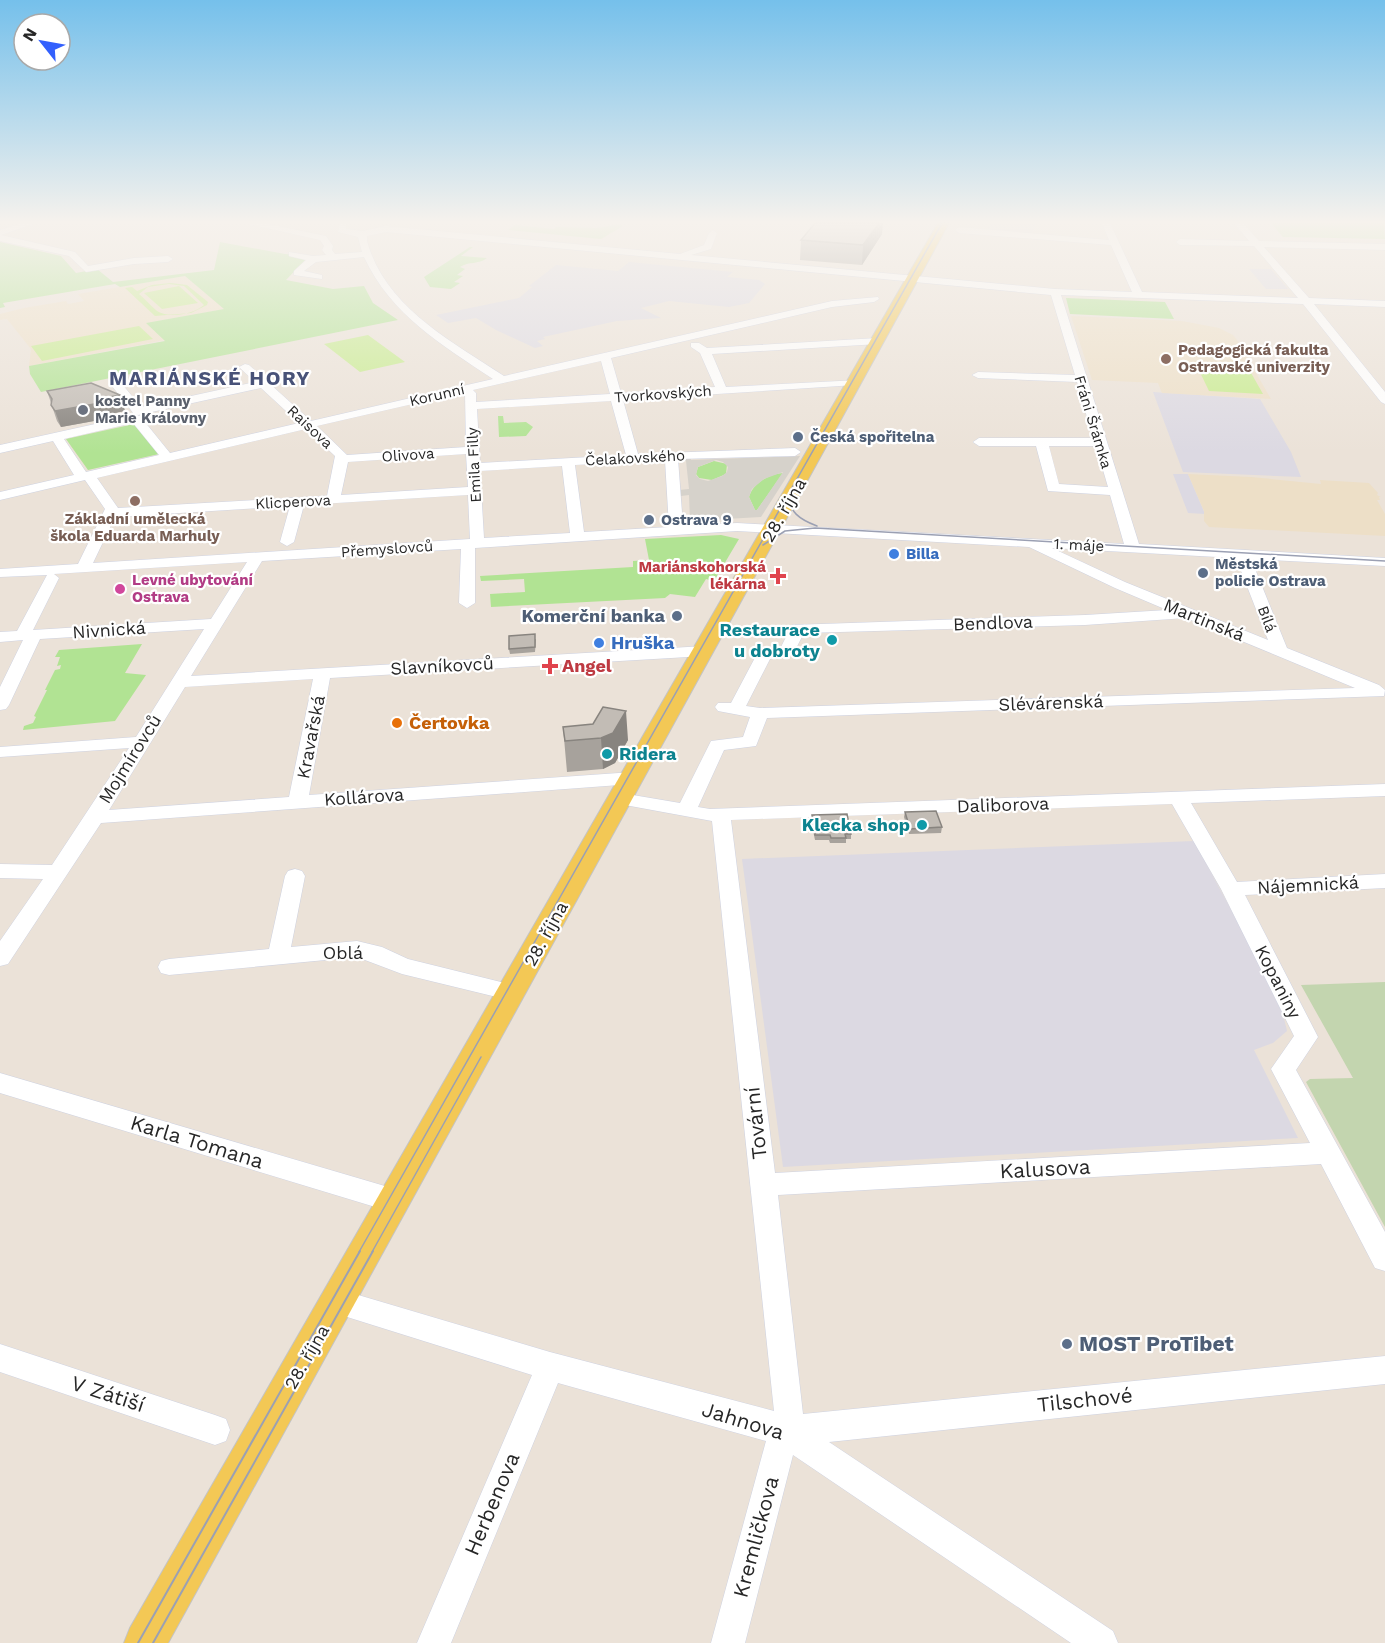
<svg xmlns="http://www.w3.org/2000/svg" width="1385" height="1643" viewBox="0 0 1385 1643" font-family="'Work Sans',sans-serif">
  <rect width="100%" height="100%" fill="#ebe2d8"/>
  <path fill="#dcd9e2" d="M990,223H1041L1036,224L1031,235L986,231Z
    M629,262L733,272L727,277L759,280L765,284L749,303L729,307L669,301L641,308L661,318L617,321L543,337L545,339L537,341L543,346L535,348L496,330L476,318L448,323L436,315L519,298L532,287L529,286L556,265L618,271Z
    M1249,269H1271L1288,289H1266Z
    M1153,392L1260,399L1291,452L1301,477L1183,472Z
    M1173,474H1188L1205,514L1188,513Z
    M1194,841L1280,1001L1287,1031L1273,1043L1254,1050L1298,1138L783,1167L742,859Z"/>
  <path fill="#eddfc7" d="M185,276L225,309L147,323L165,340L29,366L31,349L7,319L0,320V314L24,308L66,301L68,304L84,301L78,294Z
    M1071,316L1182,321L1219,328L1233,335L1237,340L1271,399L1162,393L1158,383L1092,380Z
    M1188,474L1251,477L1321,484L1320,480L1369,483L1378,493L1377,495L1381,497H1379L1380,500H1377L1385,514V536L1209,527L1204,521V511Z"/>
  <path fill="#b1e393" d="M1271,223H1384L1385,239L1283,237Z
    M620,224L623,226L601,239L508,230L515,225L554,229L556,227L597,228Z
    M0,242L61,256L76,273L97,269L113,282L214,270L220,242L285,254L309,256L286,280L333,289L364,286L373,303L398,320L41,392L30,374L29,366L165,341L146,323L224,309L185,276L120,287L115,284L3,303L5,307L0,308Z
    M470,247H473L461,256L487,258C478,265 469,261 460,267L465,269L457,275L463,276L454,282L460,283L451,289L430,287L424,277Z
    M1066,298L1165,302L1174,319L1070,314Z
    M498,416H503L504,423L526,422L533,427L526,436L499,437Z
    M134,424L159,454L88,470L66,439Z
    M714,461L727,464L726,474L712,480L699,478L696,474L698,467Z
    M783,473L757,510H755L749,497C753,483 769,474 783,473Z
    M721,535L739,539L714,581L706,579L695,597L670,594L665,598L491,607L490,594L525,592L524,579L481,581L480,576L633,567V561L649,560L645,539Z
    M142,644L125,673L146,675L115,721L23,730L24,726L33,723L36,717L34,716L47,690H45L55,670L60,669L61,665L57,666L60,657H55L59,650Z"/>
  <path fill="#c3d5af" d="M1385,982V1227L1306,1082L1310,1079L1353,1078L1301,985Z"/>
  <path fill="#c7eb8e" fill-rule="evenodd" d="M171,283L187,285L208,302L207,305L191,313L155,316L125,288L132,287L137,291L152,285ZM169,284L184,286L204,305C194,314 169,319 157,311C151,306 145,299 139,294L148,287Z
    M179,286L198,303L162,309L144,293Z
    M139,326L153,339L42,361L31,346Z
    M368,335L405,362L360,372L324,344Z
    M1195,362L1246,364L1263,394L1209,391Z"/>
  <path fill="#d6d2cb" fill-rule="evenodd" d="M800,456L761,517L690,521L689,495L681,496L679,490L689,489L686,461H675L677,458L690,457L691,460ZM716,460L723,462L728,467L727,472L722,476L708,481L700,479L696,475L698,467ZM783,472L757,510H755L749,497L752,489L764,479Z"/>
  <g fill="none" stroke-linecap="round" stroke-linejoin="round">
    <g stroke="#ced2e1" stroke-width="1">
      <path id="minor" d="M22,223H36L1,235L75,252L88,266L134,258L168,256L173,259L168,262L134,264L86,272L69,256L0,241V230Z
        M244,223H263L326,236L333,246L332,250L335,254L362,252L358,237L338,232L340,223H346V229L363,231L385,226L680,254L704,245L709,233L713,230L717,233L711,249L691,255L1055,289L1132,292L1111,245L959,233L955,230L959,227L1109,240L1102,223H1110L1142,292L1298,298L1254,246L1180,245L1176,242L1180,239L1249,241L1234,223H1243L1259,241L1385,244V250L1264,247L1309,298L1385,301V307L1314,304L1385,392V404L1381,402L1303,304L1061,295L1139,544L1385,558V566L1251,559L1287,648L1379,685L1385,690L1384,696L767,718L756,746L724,750L698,807L710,809L1385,784V796L1191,803L1237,882L1385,874V888L1245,895L1318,1037L1296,1070L1385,1232V1271L1375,1268L1321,1164L778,1195L803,1414L1385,1356V1384L829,1442L1113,1631L1118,1643H1071L793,1455L745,1643H711L766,1441L558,1383L451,1643H417L532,1375L328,1311L324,1302L328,1293L338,1289L550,1352L774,1411L712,821L614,803L611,799L614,795L621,793L680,803L711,741L743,737L750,717L718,711L715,707L718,703H731L758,652L781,647L792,625L1085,615L1167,610L1115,588L1029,547L737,531L475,548V603L467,608L459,603L461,549L262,561L191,676L705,646L713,651L705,656L330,678L309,795L633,772L640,774L642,778L640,782L633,784L101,823L8,964L0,966V941L43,879L0,878V864L52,865L129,748L0,757V747L136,737L204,629L40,639L9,705L6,709L0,710V687L23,640L0,642V632L17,631L47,575L0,577V569L78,564L105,509L85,480L0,500V492L74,475L53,441L0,453V445L136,415L140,416L170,453L299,423L261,388L138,415L134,414L112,386L114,384H122L141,407L255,382L239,367L245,364L249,365L311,421L493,379C442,345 391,315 364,257L316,262L304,271L322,275V279L294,275V271L306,260L289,256V252L313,256L326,255L322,250L324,246L320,240ZM386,232L1051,295L1075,375L978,372L972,375L978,378L1077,382L1093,438H979L973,442L979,446H1036L1048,491L1110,495L1124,544L737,523L683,526L678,459L795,456L801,452L795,448L638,454L623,400L855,385L859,384V380L726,387L712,354L878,344L883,341L878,338L707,348L699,343H691V347L700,353L715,387L621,393L611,358L832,307L874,302L879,299L878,297L832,301L504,376C451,341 385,307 367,241V236ZM601,361L610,394L476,402V393L473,390ZM465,392L466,447L347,455L317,426ZM611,401L626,455L480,463L477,409ZM133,423L159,455L86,472L64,439ZM306,429L335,456L327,496L118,508L97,478ZM1049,446H1096L1108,487L1059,484ZM466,454L468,487L341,495L348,462ZM665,460L669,527L584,532L575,465ZM562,466L570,533L484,538L480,471ZM468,495L470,539L93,563L115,517L290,506L280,542L287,546L294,542L304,505ZM1052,548L1236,558L1268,640L1125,582ZM247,562L211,619L33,630L59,578L54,574ZM1186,618L1355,688L760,708L746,706L770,659L793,654L804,633L1085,625ZM313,679L289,797L109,810L185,687ZM1172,804L1221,889L1294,1036L1271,1069L1310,1143L775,1173L731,820Z
        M295,869L302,871L305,876L291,947L357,941L382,947L408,959L521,987L524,993L521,999L513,1001L402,974L357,957L169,975L161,973L158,967L161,961L169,959L269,949L285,876L288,871Z
        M0,1073L395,1189L404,1193L408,1201L404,1209L395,1213L0,1093Z
        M0,1344L215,1415L226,1419L230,1430L226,1441L215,1445L0,1372Z"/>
    </g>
    <g stroke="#c3c3c3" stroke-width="2">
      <path id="major" d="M938,223H949L168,1643H124L130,1628Z"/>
    </g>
    <use href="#minor" fill="#fff" fill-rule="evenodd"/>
    <use href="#major" fill="#f3c855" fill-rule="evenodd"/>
    <path stroke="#9ba0b3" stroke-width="1.5" d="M790,493C787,512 801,520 817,526
      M763,545L785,531L815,528L1385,561
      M359,1252L942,223
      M372,1252L481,1057"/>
    <path stroke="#9ba0b3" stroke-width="2" d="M138,1643L360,1251
      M153,1643L373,1251"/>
  </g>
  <path fill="#a7a29c" d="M882,234L862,265L800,260L801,240Z
    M47,391L120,395L125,411L115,413L116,417L61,427L57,421Z
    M536,639L535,652L510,654L509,649Z
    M563,727L628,740L615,763L603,769L567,772Z
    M905,812L942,827L941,833L909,834L904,817Z
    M812,815L851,834V839H846V843H830L829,840H815L811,821Z"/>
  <path fill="#88847f" d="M879,223H883L882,234L862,265L863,245Z
    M120,395L125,411L115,413L116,417L61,427L55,411Z
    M626,711L628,740L615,763L603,769L601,738Z"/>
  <path fill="#c2bcb5" stroke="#88847f" stroke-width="1.5" d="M815,223H879L863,245L801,240Z
    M91,383L120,395L109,397L111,401L55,411L51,405L52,399L47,391Z
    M535,634V647L509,649V636Z
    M603,707L626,711L613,733L601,738L565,741L563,727L593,724Z
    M936,811L942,827L910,829L905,812Z
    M847,814L851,834H845L846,838H831L830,835H815L812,815Z"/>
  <linearGradient id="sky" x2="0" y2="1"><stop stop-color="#75c0eb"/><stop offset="0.49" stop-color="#f6f2ed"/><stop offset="1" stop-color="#f6f2ed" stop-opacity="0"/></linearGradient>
  <rect width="1385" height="453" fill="url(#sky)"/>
  <g fill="#8d6e63" stroke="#fff" stroke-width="2">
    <circle cx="1166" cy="359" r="6"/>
    <circle cx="135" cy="501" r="6"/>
  </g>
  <circle fill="#6b7280" stroke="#fff" stroke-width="2" cx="83" cy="410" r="6"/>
  <g fill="#5c6f8a" stroke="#fff" stroke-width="2">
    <circle cx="798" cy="437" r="6"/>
    <circle cx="649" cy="520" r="6"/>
    <circle cx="1203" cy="573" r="6"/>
    <circle cx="677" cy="616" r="6"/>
    <circle cx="1067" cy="1344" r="6"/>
  </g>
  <g fill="#3f7fe0" stroke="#fff" stroke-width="2">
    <circle cx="894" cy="554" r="6"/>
    <circle cx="599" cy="643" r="6"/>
  </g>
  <g fill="#e0444e" stroke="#fff" stroke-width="2">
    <path d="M775 567h6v6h6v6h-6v6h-6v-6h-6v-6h6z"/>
    <path d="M547 657h6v6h6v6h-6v6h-6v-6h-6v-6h6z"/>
  </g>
  <circle fill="#d1479c" stroke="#fff" stroke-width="2" cx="120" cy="589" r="6"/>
  <g fill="#0f9aa8" stroke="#fff" stroke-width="2">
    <circle cx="832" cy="640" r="6"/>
    <circle cx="607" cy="754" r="6"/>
    <circle cx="922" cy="825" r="6"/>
  </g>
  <circle fill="#e8710a" stroke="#fff" stroke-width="2" cx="397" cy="723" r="6"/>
  <g text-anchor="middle" stroke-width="4.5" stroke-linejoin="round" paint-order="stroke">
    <g font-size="15" font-weight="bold" fill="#785e54" stroke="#fff" text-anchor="start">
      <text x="1178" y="355">Pedagogická fakulta<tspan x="1178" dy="17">Ostravské univerzity</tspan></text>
      <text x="135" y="524" text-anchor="middle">Základní umělecká<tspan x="135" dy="17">škola Eduarda Marhuly</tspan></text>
    </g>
    <g font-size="15" fill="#272727" stroke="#fff">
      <text transform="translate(663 394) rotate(-4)" y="5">Tvorkovských</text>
      <text transform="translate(437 395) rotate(-13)" y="5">Korunní</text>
      <text transform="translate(1093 422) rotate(73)" y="5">Fráni Šrámka</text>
      <text transform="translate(310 427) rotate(43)" y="5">Raisova</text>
      <text transform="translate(408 455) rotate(-4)" y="5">Olivova</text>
      <text transform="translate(635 458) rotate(-3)" y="5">Čelakovského</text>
      <text transform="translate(474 465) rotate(-93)" y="5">Emila Filly</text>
      <text transform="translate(293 502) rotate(-3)" y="5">Klicperova</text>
      <text transform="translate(1079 545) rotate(3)" y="5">1. máje</text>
      <text transform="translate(387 549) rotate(-4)" y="5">Přemyslovců</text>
      <text transform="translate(1267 619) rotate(69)" y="5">Bílá</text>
    </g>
    <g font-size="15" font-weight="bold" fill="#5b616d" stroke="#fff" text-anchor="start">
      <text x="95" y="406">kostel Panny<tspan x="95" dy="17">Marie Královny</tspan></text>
    </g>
    <g font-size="15" font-weight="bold" fill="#4e5e75" stroke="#fff" text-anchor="start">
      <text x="810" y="442">Česká spořitelna</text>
      <text x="661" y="525">Ostrava 9</text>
      <text x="1215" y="569">Městská<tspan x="1215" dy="17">policie Ostrava</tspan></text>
    </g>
    <g font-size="15" font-weight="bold" fill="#366cbe" stroke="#fff" text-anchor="start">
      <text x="906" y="559">Billa</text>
    </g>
    <g font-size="15" font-weight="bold" fill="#be3a42" stroke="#fff" text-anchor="end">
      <text x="766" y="572">Mariánskohorská<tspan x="766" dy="17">lékárna</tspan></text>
    </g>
    <g font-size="15" font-weight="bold" fill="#b23c85" stroke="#fff" text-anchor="start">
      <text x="132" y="585">Levné ubytování<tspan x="132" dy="17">Ostrava</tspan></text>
    </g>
    <g font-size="18" fill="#272727" stroke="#fff">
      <text transform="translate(784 510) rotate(-60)" y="6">28. října</text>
      <text transform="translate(1204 620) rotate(22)" y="6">Martinská</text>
      <text transform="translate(993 623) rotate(-2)" y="6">Bendlova</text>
      <text transform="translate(109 630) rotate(-4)" y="6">Nivnická</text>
      <text transform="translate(442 666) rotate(-3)" y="6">Slavníkovců</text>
      <text transform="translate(1051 703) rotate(-2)" y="6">Slévárenská</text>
      <text transform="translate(311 737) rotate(-79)" y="6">Kravařská</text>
      <text transform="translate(130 759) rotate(-58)" y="6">Mojmírovců</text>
      <text transform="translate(364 797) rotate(-4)" y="6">Kollárova</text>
      <text transform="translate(1003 805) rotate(-2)" y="6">Daliborova</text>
      <text transform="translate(1308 885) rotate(-3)" y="6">Nájemnická</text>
      <text transform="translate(546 934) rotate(-61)" y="6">28. října</text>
      <text x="343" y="959">Oblá</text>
      <text transform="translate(1278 982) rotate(63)" y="6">Kopaniny</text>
      <text transform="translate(307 1357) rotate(-60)" y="6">28. října</text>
    </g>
    <g font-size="18" font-weight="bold" fill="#4e5e75" stroke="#fff" text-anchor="end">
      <text x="665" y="622">Komerční banka</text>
    </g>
    <g font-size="18" font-weight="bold" fill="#0d838f" stroke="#fff" text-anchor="end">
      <text x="820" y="636">Restaurace<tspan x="820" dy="21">u dobroty</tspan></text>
      <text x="619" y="760" text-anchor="start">Ridera</text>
      <text x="910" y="831">Klecka shop</text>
    </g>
    <g font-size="18" font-weight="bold" fill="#366cbe" stroke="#fff" text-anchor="start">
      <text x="611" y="649">Hruška</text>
    </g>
    <g font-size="18" font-weight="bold" fill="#be3a42" stroke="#fff" text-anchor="start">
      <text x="562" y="672">Angel</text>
    </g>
    <g font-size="18" font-weight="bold" fill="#c56008" stroke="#fff" text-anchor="start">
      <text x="409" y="729">Čertovka</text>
    </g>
    <g font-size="20" font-weight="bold" letter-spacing="1.5" fill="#485278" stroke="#fff">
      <text x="210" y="385">MARIÁNSKÉ HORY</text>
    </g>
    <g font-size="21" fill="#272727" stroke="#fff">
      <text transform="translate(756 1123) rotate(-96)" y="7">Tovární</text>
      <text transform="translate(197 1142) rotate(17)" y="7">Karla Tomana</text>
      <text transform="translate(1045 1169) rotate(-3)" y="7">Kalusova</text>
      <text transform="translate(108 1394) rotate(18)" y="7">V Zátiší</text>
      <text transform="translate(1085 1400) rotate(-6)" y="7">Tilschové</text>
      <text transform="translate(743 1421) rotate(17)" y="7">Jahnova</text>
      <text transform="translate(492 1504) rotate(-67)" y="7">Herbenova</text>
      <text transform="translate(756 1537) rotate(-75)" y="7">Kremličkova</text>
    </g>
    <g font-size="21" font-weight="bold" fill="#4e5e75" stroke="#fff" text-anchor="start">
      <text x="1079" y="1351">MOST ProTibet</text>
    </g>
  </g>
  <g transform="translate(42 42) rotate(301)"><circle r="28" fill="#ffffff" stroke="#a9a9a9" stroke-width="1.5"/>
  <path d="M0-4.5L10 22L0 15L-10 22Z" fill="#3360fd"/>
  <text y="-9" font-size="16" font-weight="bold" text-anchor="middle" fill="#272727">N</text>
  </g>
</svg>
